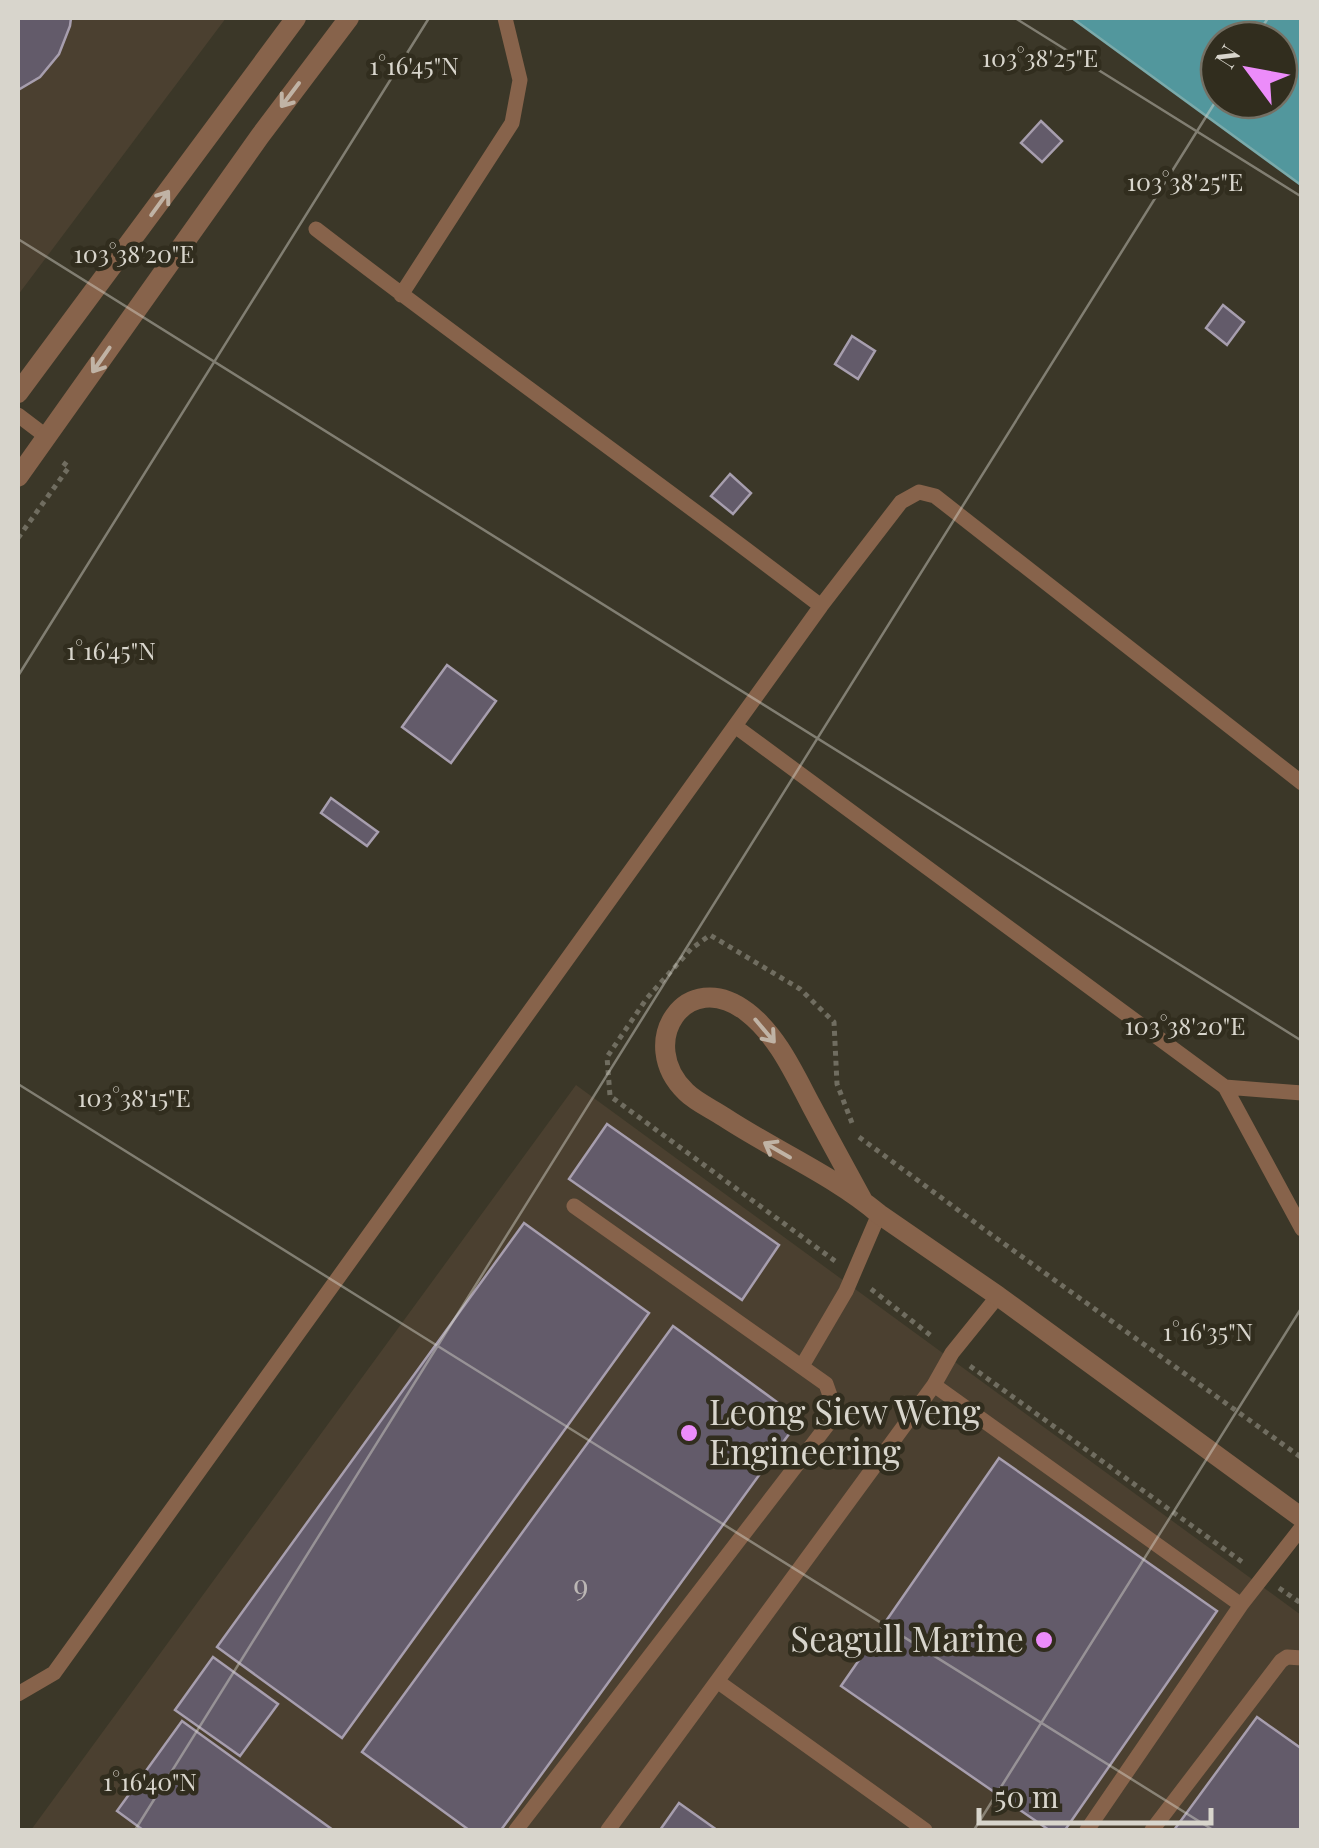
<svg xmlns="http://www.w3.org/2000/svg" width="1319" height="1848" viewBox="0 0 1319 1848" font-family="'Playfair Display',serif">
  <rect width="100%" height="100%" fill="#3b3728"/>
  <path fill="#4b4030" d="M18,18H226L18,295Z
    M576,1085L1301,1615V1830H31Z"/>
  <path fill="#52979d" stroke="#7aaaab" stroke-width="2.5" fill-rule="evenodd" d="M1072,18H1301V185ZM1219,40H1279V100H1219Z"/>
  <path fill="#635b6a" stroke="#a79eae" stroke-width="2.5" d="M18,18H71L70,26L59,54L40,77L18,90Z
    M1041,121L1062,141L1042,162L1021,143Z
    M1223,305L1244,322L1227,345L1206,328Z
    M852,336L875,351L858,379L835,364Z
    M730,474L751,493L733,514L711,496Z
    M447,665L496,701L451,763L402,727Z
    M331,798L378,832L367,846L321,813Z
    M607,1124L779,1245L742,1300L569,1179Z
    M524,1223L649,1313L342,1738L217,1647Z
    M673,1326L800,1419L501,1830H469L362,1752Z
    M999,1458L1217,1611L1065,1830H1049L841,1686Z
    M213,1657L278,1704L240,1756L175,1710Z
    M1257,1717L1302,1749V1830H1174Z
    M182,1721L333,1830H143L117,1811Z
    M679,1803L717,1830H660Z"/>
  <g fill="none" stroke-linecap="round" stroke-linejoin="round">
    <path stroke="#706d60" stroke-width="5" stroke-dasharray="5 5" stroke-linecap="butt" d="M18,538L69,467L61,461
      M859,1137L996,1238L1302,1458
      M835,1261L610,1096L607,1057L647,998L691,949L710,935L800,989L834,1022L837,1084L852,1123
      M871,1289L934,1338
      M970,1366L1245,1564
      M1279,1588L1302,1604"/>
    <path stroke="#87634b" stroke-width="15" d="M316,229C482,357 654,478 821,606
      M401,295L512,123L520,80L505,18
      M18,415L47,437
      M735,726L1225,1087L1302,1229
      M1225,1087L1302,1093
      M802,1366L846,1291L879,1214
      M934,1385L1241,1605
      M717,1681L925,1830
      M18,1694L54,1673L821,606L901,502L919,492L935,496L1302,783
      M516,1830L829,1423L833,1404L826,1384L574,1206
      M608,1830L934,1385L952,1353L998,1296
      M1087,1830L1241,1605L1302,1527
      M1152,1830L1281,1661L1287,1657L1302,1658"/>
    <path stroke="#87634b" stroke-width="20" d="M18,393L296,18
      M18,477L260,136L349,18
      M862,1199C845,1168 828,1137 811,1105C794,1073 777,1035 747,1012C686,965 635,1043 686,1092C696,1102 712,1109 724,1117C774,1150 833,1175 879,1214L998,1296L1302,1518"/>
  </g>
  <defs><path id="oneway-shaft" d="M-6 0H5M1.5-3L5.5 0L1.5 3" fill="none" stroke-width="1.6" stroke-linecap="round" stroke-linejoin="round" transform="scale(2.5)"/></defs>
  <g stroke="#c0b3a5">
    <use href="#oneway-shaft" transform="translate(290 95) rotate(127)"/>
    <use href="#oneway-shaft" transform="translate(160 203) rotate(-54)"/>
    <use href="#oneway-shaft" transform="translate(101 360) rotate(125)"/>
    <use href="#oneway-shaft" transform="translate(765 1031) rotate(50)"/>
    <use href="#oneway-shaft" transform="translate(777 1150) rotate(-150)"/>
  </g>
  <path fill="none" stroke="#d8d5cc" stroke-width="2.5" stroke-opacity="0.45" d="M1015,18L1302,197M1254,40L1268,18M18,239L1302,1041M18,676L429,18M18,1084L1213,1830M135,1830L1219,96M974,1830L1302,1307"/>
  <g fill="#ec8cfa" stroke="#312d1e" stroke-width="4">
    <circle cx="689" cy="1433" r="10"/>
    <circle cx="1044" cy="1640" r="10"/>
  </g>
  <g text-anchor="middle" stroke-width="9" stroke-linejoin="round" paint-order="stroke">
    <g font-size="30" fill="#bbb6b4">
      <text x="581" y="1596">9</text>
    </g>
    <g font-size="35" fill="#d8d5cc" stroke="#312d1e" text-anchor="start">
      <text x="709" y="1425">Leong Siew Weng<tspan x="709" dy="40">Engineering</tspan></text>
      <text x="1024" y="1652" text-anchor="end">Seagull Marine</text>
    </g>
  </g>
  <g font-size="25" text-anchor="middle" fill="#d8d5cc" stroke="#312d1e" stroke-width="9" stroke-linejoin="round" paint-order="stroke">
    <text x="1040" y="67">103°38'25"E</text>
    <text x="414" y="75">1°16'45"N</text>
    <text x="1185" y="191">103°38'25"E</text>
    <text x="134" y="263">103°38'20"E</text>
    <text x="111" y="660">1°16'45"N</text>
    <text x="1185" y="1035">103°38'20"E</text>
    <text x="134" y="1107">103°38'15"E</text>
    <text x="1208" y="1341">1°16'35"N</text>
    <text x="150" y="1791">1°16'40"N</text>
  </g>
  <rect width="1319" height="1848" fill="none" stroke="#d8d5cc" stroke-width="40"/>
  <g transform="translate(1249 70) rotate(302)"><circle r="48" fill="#312d1e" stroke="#747064" stroke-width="2.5"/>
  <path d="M0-8L18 38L0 25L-18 38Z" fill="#ec8cfa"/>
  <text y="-15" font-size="28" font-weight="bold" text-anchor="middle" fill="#d8d5cc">N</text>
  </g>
  <path d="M979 1808v15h232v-15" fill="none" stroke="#d8d5cc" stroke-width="5"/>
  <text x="994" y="1808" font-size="30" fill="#d8d5cc" stroke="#312d1e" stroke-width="8" paint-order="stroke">50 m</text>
</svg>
